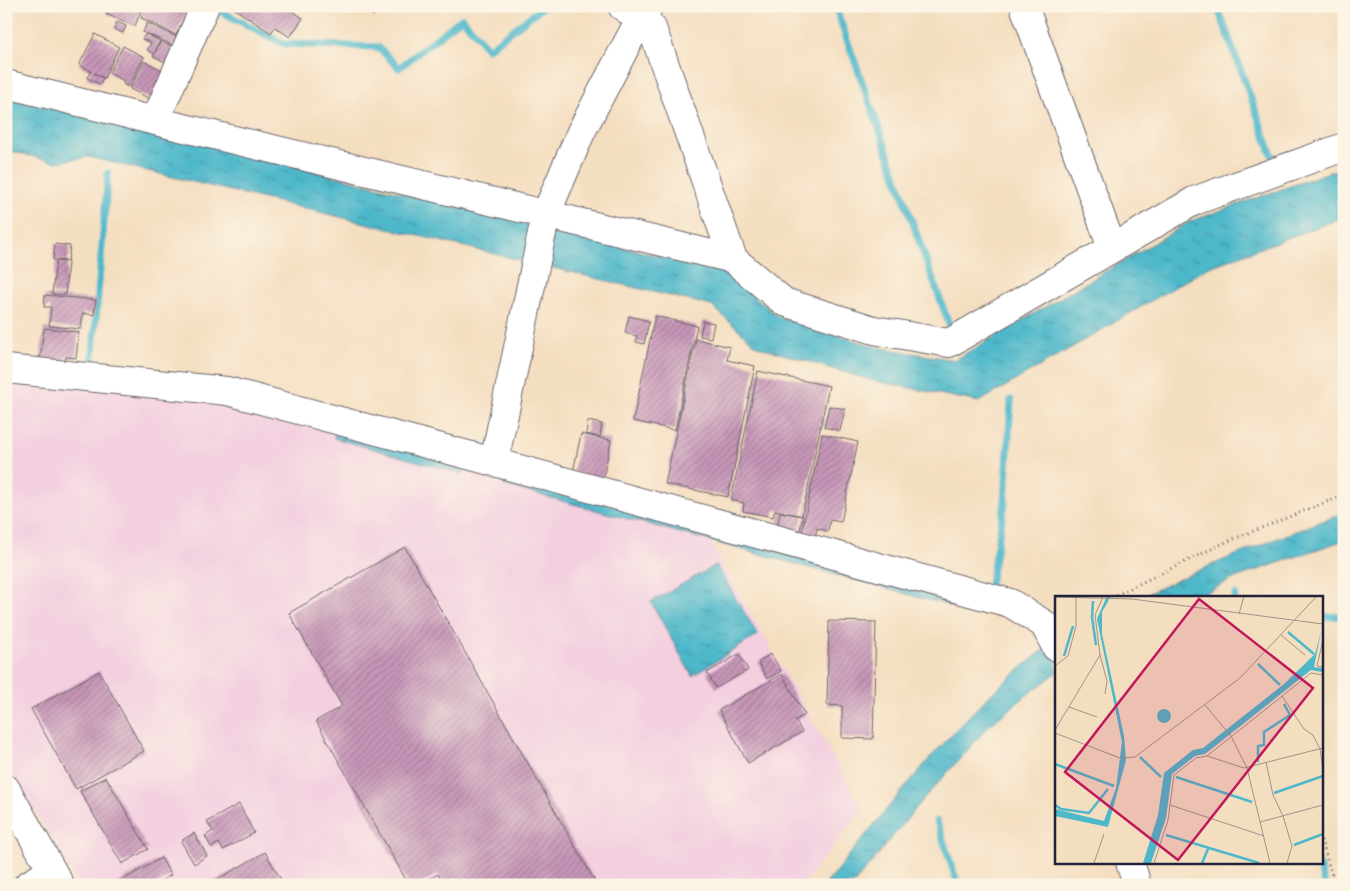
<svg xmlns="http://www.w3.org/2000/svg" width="1350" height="891" viewBox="0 0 1350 891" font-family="'Comic Neue',sans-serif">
  <defs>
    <pattern id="water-ripples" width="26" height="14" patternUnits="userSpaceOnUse" patternTransform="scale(1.25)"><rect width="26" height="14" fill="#4db8ca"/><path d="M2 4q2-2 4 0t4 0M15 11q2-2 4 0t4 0" fill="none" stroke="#4095a5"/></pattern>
    <pattern id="building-hatch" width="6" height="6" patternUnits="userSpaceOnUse" patternTransform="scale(1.25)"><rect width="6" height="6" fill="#c796b8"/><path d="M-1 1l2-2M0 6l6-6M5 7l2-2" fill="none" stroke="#a17a97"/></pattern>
  </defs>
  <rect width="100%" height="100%" fill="#fcf5e5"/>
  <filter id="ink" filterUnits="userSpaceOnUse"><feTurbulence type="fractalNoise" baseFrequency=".02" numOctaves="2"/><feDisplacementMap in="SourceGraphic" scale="10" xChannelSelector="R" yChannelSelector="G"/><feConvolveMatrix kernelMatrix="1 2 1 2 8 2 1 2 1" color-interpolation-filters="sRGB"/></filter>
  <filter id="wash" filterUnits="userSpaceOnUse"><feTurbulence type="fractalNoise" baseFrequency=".0096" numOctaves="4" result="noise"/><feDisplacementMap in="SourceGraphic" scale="20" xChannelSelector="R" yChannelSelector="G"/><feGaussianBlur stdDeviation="1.12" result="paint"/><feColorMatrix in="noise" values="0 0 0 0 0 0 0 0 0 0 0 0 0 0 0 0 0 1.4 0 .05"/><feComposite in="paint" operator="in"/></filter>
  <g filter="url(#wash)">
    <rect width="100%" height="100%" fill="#f4dec0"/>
    <path fill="#f3cfe0" d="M6,378L234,401L504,476L503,485L709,541L863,809L802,885H79L6,763Z"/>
    <path fill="url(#water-ripples)" stroke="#386d82" d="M6,97L163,134L728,273L777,316L876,347L955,360L1191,221L1344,167V217L1207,268L979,402L866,379L757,346L712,306L89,157L55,162L6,150Z
      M336,429L465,465L463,474L334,438Z
      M504,476L985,609L977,615L973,612L503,485Z
      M1344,513V540L1235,578L1197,597H1141C1207,565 1275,539 1344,513Z
      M716,565L758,635L692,676L651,602Z
      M1056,640V673L1027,695L990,725L922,801L853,885H825C873,826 920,766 973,712C998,686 1028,662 1056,640Z"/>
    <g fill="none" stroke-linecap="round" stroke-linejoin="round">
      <path stroke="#4db8ca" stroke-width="7" d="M835,6L950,327
        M1217,6L1272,155
        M215,16L218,10L284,44L378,47L399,68L462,18L488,49L544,6
        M92,366L108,173
        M990,584L1005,503L1011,400
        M1235,595V597
        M1321,617L1344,616
        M937,821L958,885
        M1318,862L1325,885"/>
    </g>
    <g id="blocks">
      <path fill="url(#building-hatch)" d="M109,6H143L135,26L106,14Z
        M147,6H180L183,8L182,10L187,12L176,35L141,18Z
        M234,6H290L289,9L303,18L290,37L275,27L271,33L233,8Z
        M363,6H383L373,16Z
        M117,22L126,26L123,33L114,29Z
        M147,23L179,38L175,46L143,32Z
        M95,34L119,47L104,78L94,73L103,78L100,84L87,78L91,71L79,65Z
        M146,34L160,41L154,54L147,50L151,43L142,39Z
        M161,41L177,49L169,64L153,56Z
        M123,46L144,57L129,87L123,84L124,81L109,73Z
        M144,61L168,73L150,99L130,89Z
        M55,244L70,246L68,261L53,260Z
        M56,261L68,262L65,295L52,294Z
        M45,295L96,300L94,315L83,313L81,329L49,326L51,307H44Z
        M629,316L649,321L644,344L636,342L637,336L625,333Z
        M655,316L697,326L675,430L633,421Z
        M703,321L714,323L711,338L700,336Z
        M44,328L79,332L76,358L66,357L65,363L40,360Z
        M696,339L730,347L727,360L755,366L728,497L665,484Z
        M758,371L829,386L802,516L775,510L773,517L743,511L744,503L731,500Z
        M829,406L845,409L840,431L824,427Z
        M588,421L602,424L600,437L586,434Z
        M581,434L611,440L603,479L573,472Z
        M822,434L858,442L841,522L830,520L828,531L817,528L815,539L801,536Z
        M780,512L803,516L799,534L777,529Z
        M405,547L597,885H444L438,874L419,885H409L316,721L342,706L289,613Z
        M829,621L876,622L873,739L842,738V706L827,705Z
        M739,654L748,670L716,688L707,673Z
        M771,654L781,671L767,679L758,662Z
        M99,671L144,751L76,789L31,709Z
        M782,674L805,715L795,720L802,732L748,763L719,710Z
        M106,777L148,849L122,864L80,791Z
        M239,804L254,833L223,850L219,843L211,847L205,836L213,831L207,822Z
        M194,833L207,856L194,864L181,841Z
        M265,852L284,885H208Z
        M161,858L171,875L155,885H114Z"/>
    </g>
  </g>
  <g filter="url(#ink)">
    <use href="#blocks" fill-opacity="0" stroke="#6c646a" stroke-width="1"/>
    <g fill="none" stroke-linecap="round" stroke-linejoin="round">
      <g stroke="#6c646a" stroke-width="30">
        <path id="minor" d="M622,6L652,28L733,259
          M1024,6L1112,248
          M6,84L155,121L733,259L784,302L874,330L949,343L1194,201L1344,147
          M155,121L205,6
          M6,369L227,391L494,462L1010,603L1044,624L1056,647
          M494,462L546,214L581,132L640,19L649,6
          M6,789L60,885
          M1130,862L1137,885
          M28,885L52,871"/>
      </g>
      <path stroke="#6c646a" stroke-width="3" stroke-dasharray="1 4" stroke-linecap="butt" d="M1112,597L1226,542L1344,495
        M1321,840L1335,885"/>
      <use href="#minor" stroke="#fff" stroke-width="28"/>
    </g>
  </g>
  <g transform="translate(1055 596)">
    <rect width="268" height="268" fill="#f4dec0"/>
    <path d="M52,0H56L47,16V38L69,140L71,164L53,231L0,220V213L49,225L61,192L67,146L42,23ZM266,36L259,71L267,72V76L256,74L150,158L140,160L117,178L111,222L96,267H88L103,219L109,177L138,154L148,152L229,88L260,58ZM102 120a7 7 0 1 1 14 0a7 7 0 1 1-14 0Z" fill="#4db8ca"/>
    <path fill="none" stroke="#4db8ca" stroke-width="2.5" d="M38,5L37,21L41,49M233,36L259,58M9,60L18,30M203,68L225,89M85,161L106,181M203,166V150L209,149V136L235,119L229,108M0,168L59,190M121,181L197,206M219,197L268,180M0,209L6,213L34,217L53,193M111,239L204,267M239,249L268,238M147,267L153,253"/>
    <path fill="none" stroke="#a0938b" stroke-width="1" d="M0,1L77,3L268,28M184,18L189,0M226,39L250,59M268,44L262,70L268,71M45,59L52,85L50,98M0,70L13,60L21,30V0M227,100L249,133L258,139L265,153M150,109L176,140L192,172L215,267M14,111L42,121M0,134L45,59L40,19L48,1M0,137L65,162L80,161L185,82L262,0M265,152L268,175M152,160L189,172L268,152M211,166L218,199L228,220L237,250L232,267M115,209L209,240M205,226L268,209M39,267L49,238M99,267L113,224L119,179L141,162L152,160L256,77L268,79"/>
    <path fill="#c2185b" fill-opacity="0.15" stroke="#c2185b" stroke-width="2.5" d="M144,3L258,92L123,264L10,176Z"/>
    <rect width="268" height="268" fill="none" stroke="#22223b" stroke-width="2.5"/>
  </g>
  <rect width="1350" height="891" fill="none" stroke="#fcf5e5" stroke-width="25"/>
</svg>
